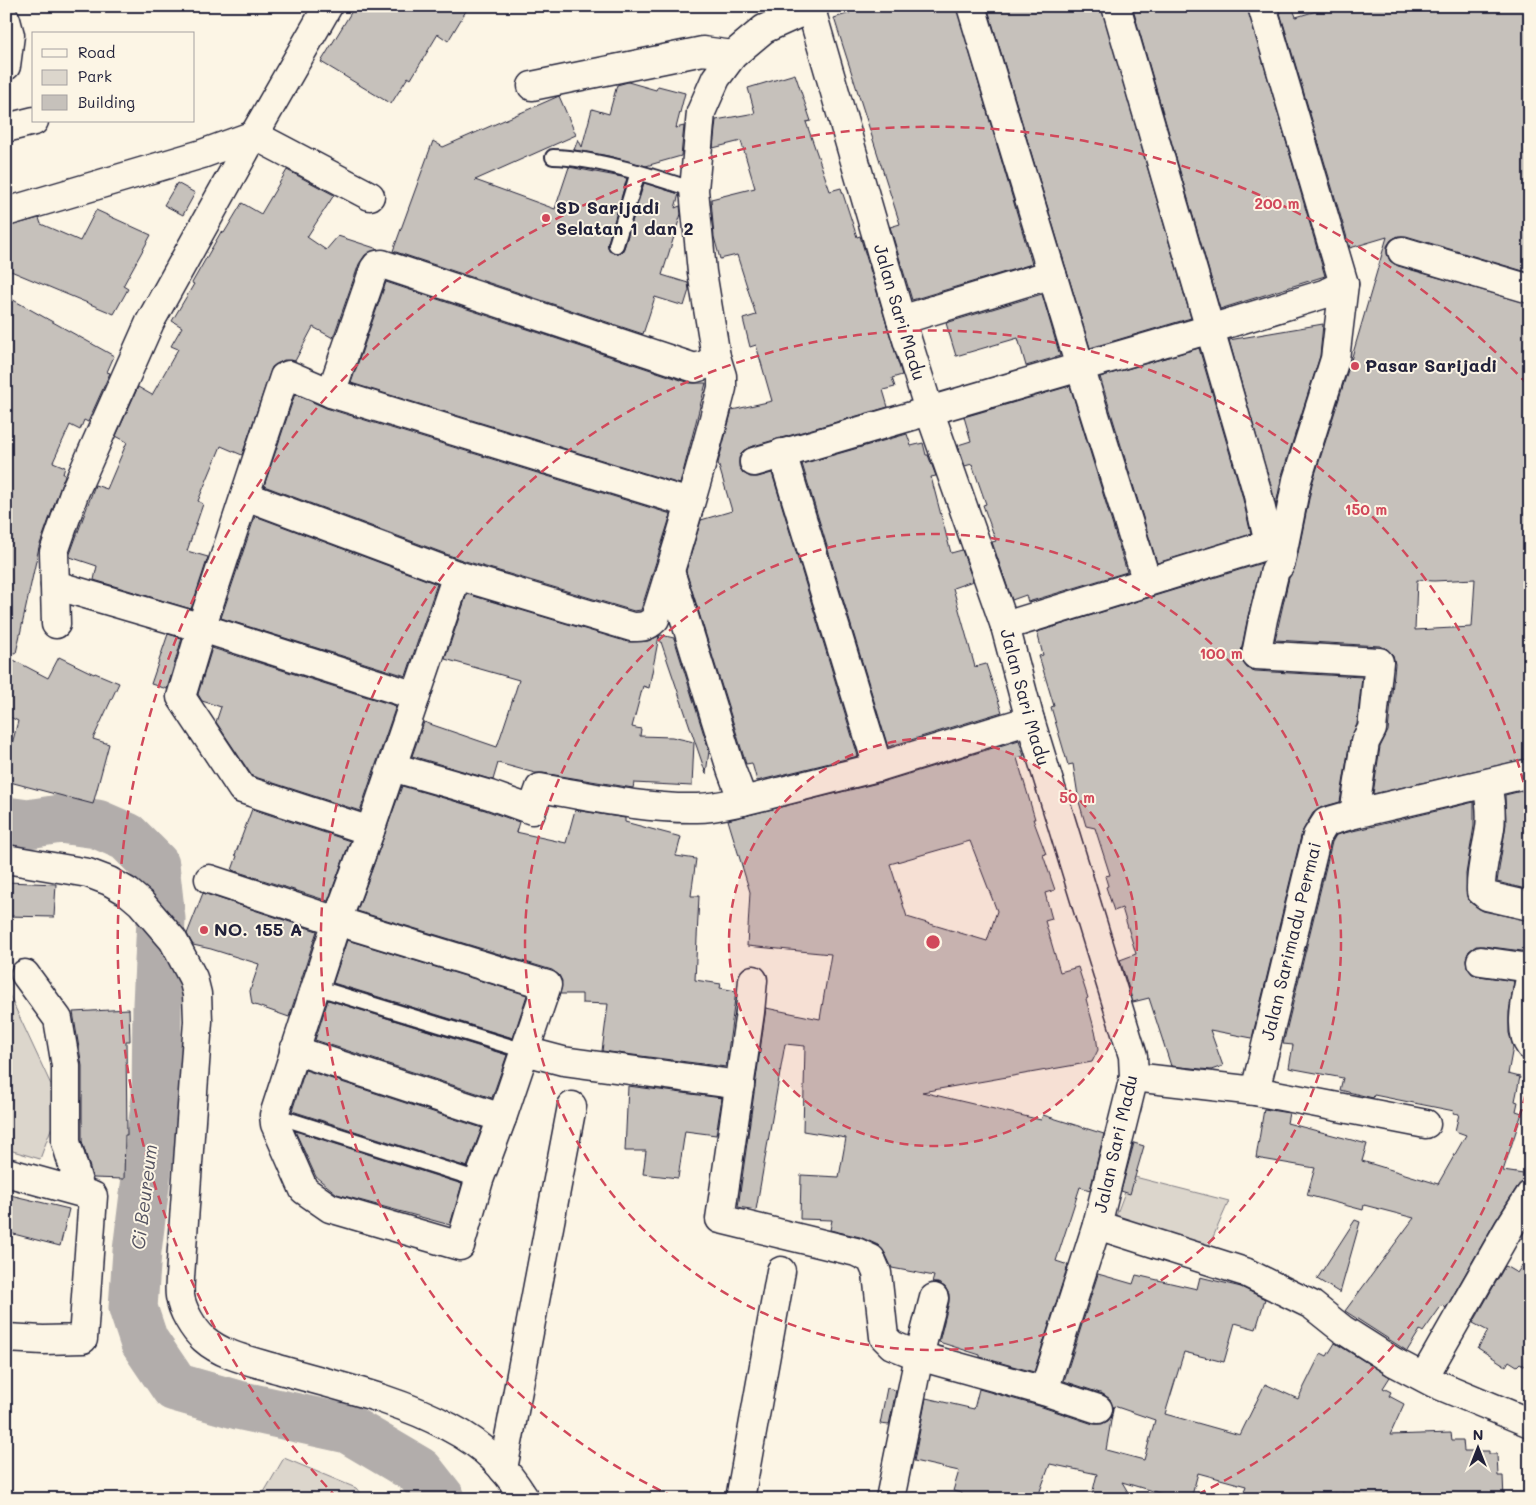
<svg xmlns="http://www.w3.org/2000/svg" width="1536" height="1505" viewBox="0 0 1536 1505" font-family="Mali,sans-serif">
  <rect width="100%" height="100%" fill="#fcf5e5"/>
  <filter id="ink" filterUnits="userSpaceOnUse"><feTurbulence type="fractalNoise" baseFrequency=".02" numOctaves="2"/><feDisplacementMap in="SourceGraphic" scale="10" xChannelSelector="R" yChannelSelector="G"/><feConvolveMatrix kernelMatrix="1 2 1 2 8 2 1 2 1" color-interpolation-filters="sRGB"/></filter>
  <g filter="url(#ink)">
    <path fill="#dcd6cc" stroke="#7f7c84" d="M6,988L60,1104L40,1159L6,1149Z
      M1131,1176L1229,1201L1206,1253L1113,1224Z
      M284,1458L356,1488L365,1499H260Z"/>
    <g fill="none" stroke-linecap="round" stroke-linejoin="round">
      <path stroke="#b2adab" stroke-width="49" d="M6,821L28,824L60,819L97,824L127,837L155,865L161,919L157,1005L156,1097L137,1251L133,1308L144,1341L175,1387L238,1405L348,1429L419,1471L441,1499"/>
    </g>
    <path fill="#c6c1bb" stroke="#22223b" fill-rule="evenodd" d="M355,6H469L448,41L438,34L411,79L408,77L391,104L321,62Z
      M861,6H956L1032,264L912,300L890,227L900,224L834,18L850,13L848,10Z
      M987,6H1101L1191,318L1090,348Z
      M1132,6H1247L1325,276L1220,309Z
      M1278,6H1292L1296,17L1333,6H1530V273L1406,236H1398L1391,240L1387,246V254L1390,261L1398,266L1530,304V758L1373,794L1380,747L1388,731L1395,664L1393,655L1387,649L1380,646L1275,640L1289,578L1295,568L1312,484L1349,367L1387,237L1350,248ZM1475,579L1472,627L1415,630L1417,580L1434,581Z
      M795,74L811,121L806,122L830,191L841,188L857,237L860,236L902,375L892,378L895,387L883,390L888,407L750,447L743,451L739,458V467L743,473L750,477H758L772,473L858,756L757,781L752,763L746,764L686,571L701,520L732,511L718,463L732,410L772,401L756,345L750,347L743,319L756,315L737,255L720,259L714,237L711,199L755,188L741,141L713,148L716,120L755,113L748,88Z
      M628,82L656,90L658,86L685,93L676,128L684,126L681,156L646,166L608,156L574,150L578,139L582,147L592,109L609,114L617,85Z
      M559,96L576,135L475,180L555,209L569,167L627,178L608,243L609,251L614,253L622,252L624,248L644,183L679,194L675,208L680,206L681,214L662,275L688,283L689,290L684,306L655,297L643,334L393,251L433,141L443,147Z
      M287,170L334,195L307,237L326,250L338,236L378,249L365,255L359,264L333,338L313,327L295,361L284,360L272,367L242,455L221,446L198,501L203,504L187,551L208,557L191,609L94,580L97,566L70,557V554L95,485L107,489L127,442L116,436L138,387L152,395L178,349L171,346L182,327L172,321L194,284L192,283L221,232L224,233L242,203L261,214Z
      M177,183L195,193L183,215L164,205Z
      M96,210L151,235L123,286L128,289L114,314L6,269V227L39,218L41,224L80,241Z
      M386,282L690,383H706L680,484L351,383Z
      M1042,294L1060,356L1026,366L1018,338L956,356L946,323Z
      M6,296L114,356L107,372L110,373L88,422L84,420L80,430L70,425L53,462L65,467L63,474L65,475L39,547L16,653L6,652Z
      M1323,324L1320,356L1282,475L1276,505L1229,340Z
      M1199,348L1242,495L1251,534L1157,563L1100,377Z
      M1070,386L1127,572L1028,602L1026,595L1012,600L992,542L996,541L983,505L986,504L972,464L965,466L958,445L971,441L964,417Z
      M295,394L326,408L671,514L641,610L634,611L462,560L264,486Z
      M907,434L911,446L923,443L926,455H928L936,476L931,477L951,553L962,550L973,581L953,588L975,667L986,664L1002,712L888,747L802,464Z
      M255,516L437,584L406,676L221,618Z
      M1262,563L1248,616L1241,652L1242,661L1247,668L1255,671L1362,677L1357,724L1350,740L1340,802L1322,807L1313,813L1302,832L1252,1038L1210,1030L1223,1066L1211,1070L1171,1066L1149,998L1133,1002L1120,960L1136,954L1122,908L1114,911L1106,887L1108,886L1105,876L1110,875L1095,828L1086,826L1079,802L1073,764L1068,765L1051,707L1054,706L1039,656L1043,655L1037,632Z
      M467,594L628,642L648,641L661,635L674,638L709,751L706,774L659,636L649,688L643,686L632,727L641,729L640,736L672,737L694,742L692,786L634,783L633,788L543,773H535L498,763L493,780L412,756L424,722L497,747L510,708L519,680L445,659Z
      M168,634L182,638L167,689L151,684Z
      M212,648L396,706L360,811L252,776L216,722L221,707L202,701L198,694Z
      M6,656L48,678L59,657L94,674L95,673L119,683L93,739L109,744L93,804L6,781V767L18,721L6,715Z
      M1019,740L1024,756L1017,758L1035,819H1033L1046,854L1043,855L1055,890L1045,893L1052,919L1045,921L1060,972L1078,967L1088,998L1086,999L1096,1035L1098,1050L1092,1062L922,1092L1041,1120L1043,1115L1104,1134L1090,1190L1080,1187L1056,1261L1068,1265L1034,1372L980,1357V1355L939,1342L949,1302V1294L945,1287L938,1283H932L934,1276L892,1268L885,1253L878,1245L860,1237L830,1230L832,1220L800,1219L801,1175L839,1177L846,1138L803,1131L805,1046L785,1044L756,1210L738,1207L766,1008L820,1019L831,954L747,946L750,892L728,820L882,782ZM970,841L997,911L987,941L907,917L890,864Z
      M402,786L485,810L519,822L516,832L566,843L575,810L625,818V822L681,837L676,856L696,859L691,896H699L695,980L721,984L720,988L736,991L726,1067L602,1051L608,1004L582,1003V994H560L562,981L559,975L552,970L357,911Z
      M1530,789V890L1497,882L1506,824L1505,795Z
      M1474,802V826L1466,874L1467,897L1471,903L1483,911L1530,921V952L1483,946H1476L1469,951L1466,959L1467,967L1472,974L1479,976L1514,981L1509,1012V1033L1513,1047L1508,1074L1520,1077L1515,1101L1518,1102L1516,1111L1522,1113L1503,1171L1530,1175L1526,1180L1517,1187L1496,1220L1446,1308L1442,1305L1423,1332L1420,1330L1407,1351L1345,1311L1414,1218L1364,1205L1363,1210L1307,1195L1315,1168L1256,1158L1264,1109L1289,1113L1287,1123L1367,1144L1362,1161L1438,1184L1466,1135L1455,1131L1459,1114L1453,1113L1454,1111L1374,1095L1373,1098L1340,1090L1343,1078L1289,1068L1293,1045L1283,1044L1332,842L1336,835Z
      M252,809L350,841L328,901L232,870L237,856L235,855Z
      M7,882L56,884L54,917L6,916Z
      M203,893L317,931L289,1017L252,1004L250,991L259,964L211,949L193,945L187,934Z
      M347,940L527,995L513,1038L333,983Z
      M328,1000L507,1055L492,1098L315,1040Z
      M129,1009L130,1041H126L127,1135H125L124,1179L93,1178L82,1141V1066L73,1012Z
      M305,1070L482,1128L467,1167L292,1111Z
      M628,1086L722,1098L716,1135L685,1131L678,1178L643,1174L646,1151H625Z
      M295,1131L462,1184L450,1225L337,1194L316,1177Z
      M1134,1143L1144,1146L1130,1194L1121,1191Z
      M6,1194L69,1209L60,1246L6,1232Z
      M1355,1220L1360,1222L1340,1293L1317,1279Z
      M1530,1254V1369L1520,1363L1517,1366L1509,1361L1506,1366L1478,1348L1488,1331L1473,1323L1505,1266L1517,1273Z
      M1098,1274L1133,1284L1136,1275L1197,1289L1200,1277L1241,1287L1265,1299L1256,1329L1235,1323L1224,1362L1184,1352L1165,1414L1240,1435L1265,1384L1298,1399L1321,1353L1327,1356L1335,1343L1390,1377L1383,1388L1391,1392L1389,1396L1404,1404L1390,1435L1451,1433L1452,1440H1463L1464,1451H1489V1454H1497L1498,1476H1503L1504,1499H1362L1342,1493L1341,1495L1334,1493L1331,1499H1241L1246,1486L1198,1473L1191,1499H1179L1122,1482L1132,1499H1091L1097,1474L1050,1464L1037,1499H960L961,1493L953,1491L959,1471L914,1461L926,1398L974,1409L979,1389L1039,1406L1093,1424H1102L1108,1421L1112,1415L1106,1450L1144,1460L1155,1420L1114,1406L1113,1409L1110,1399L1103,1394L1064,1381Z
      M887,1388L896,1390L889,1425L880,1424Z"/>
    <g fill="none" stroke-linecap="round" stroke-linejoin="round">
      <g stroke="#22223b" stroke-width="18">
        <path id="service" d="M553,157C597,158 652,176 694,190
          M616,245L638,172
          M315,987L525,1051
          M274,1115L479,1180"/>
      </g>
      <g stroke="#22223b" stroke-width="31">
        <g id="minor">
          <path id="s1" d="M810,6L901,320L929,410L1005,626L1030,720L1133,1056L1134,1077L1097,1225L1044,1391"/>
          <path d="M971,6L1080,367L1147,582"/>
          <path d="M1262,6L1344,284L1335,359L1297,480L1280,565L1275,570L1263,619L1256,655L1379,662L1372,729L1365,742L1354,814"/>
          <path d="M6,20L10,35L6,66"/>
          <path d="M532,86L703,51L733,55"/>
          <path d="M6,128L34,121"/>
          <path d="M6,212L202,154L254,135L370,196"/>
          <path d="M1402,251L1530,289"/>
          <path d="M901,320L1052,274"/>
          <path d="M331,393L374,269L377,265L382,264L695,368L705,365L716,357"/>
          <path d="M782,453L878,767"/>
          <path d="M754,462L1210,329L1324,294L1344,284"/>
          <path d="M246,496L457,575L632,627C642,627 647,627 655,619C679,543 702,466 722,388V376L716,357L702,272L694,190L701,112L716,78L733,55L764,29L815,6"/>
          <path d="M670,571L731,769L743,801"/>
          <path d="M55,585L202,628L416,696"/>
          <path d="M56,624L54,552L75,491L150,322L254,135L328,6"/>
          <path d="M1005,626L1267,545V535L1257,491L1116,6"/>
          <path d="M392,767L490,795L532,810L540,788C592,797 645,809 697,808C713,808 728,804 743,801L878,767L1030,720"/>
          <path d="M1487,784C1490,799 1492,813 1490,828C1487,849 1480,870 1481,891L1487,896L1530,906"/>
          <path d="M370,831L242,789L181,697L206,613L284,377L289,375L331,393L689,503"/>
          <path d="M6,859L88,873L109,881L128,892L141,903L173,940L193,978L197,994L198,1021L180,1277C180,1283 179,1290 180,1296C182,1310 193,1329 204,1339C224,1357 256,1362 281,1370C337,1386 398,1399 449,1427C484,1445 504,1466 525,1499"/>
          <path d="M209,879L337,921L547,985L502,1118L479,1180L460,1246L330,1208L304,1190L275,1124L274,1115L337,921L370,831L457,575"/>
          <path d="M1481,961L1530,968"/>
          <path d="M25,974L58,1019L66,1066V1142L81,1192"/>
          <path d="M1530,978C1527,996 1518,1031 1530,1046"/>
          <path d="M753,980L750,1012L720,1219L856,1252L871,1259L877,1273L884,1337L892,1345L919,1356L1044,1391L1098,1409"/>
          <path d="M294,1050L502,1118"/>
          <path d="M525,1051L563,1061L740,1085"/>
          <path d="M1134,1077L1255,1091L1426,1124"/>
          <path id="s2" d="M1255,1091L1317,836L1326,822L1354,814L1530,773"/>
          <path d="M6,1172L93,1196L83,1339L43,1340L6,1338"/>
          <path d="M1097,1225L1245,1272L1312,1305L1342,1329L1394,1362L1434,1383L1530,1423"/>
          <path d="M1424,1377L1509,1228L1530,1195"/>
          <path d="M503,1469L572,1106"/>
          <path d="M740,1499L781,1271"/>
          <path d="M890,1499L919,1356L934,1298"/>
        </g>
      </g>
      <use href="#service" stroke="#fcf5e5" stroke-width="14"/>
      <use href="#minor" stroke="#fcf5e5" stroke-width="28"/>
    </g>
  </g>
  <circle cx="933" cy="942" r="204" fill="#d1495b" fill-opacity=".12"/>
  <g fill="none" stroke="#d1495b" stroke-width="2.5" stroke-dasharray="9 6">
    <circle cx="933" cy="942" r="204"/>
    <circle cx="933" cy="942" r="408"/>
    <path d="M1529 1080A612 612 0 0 1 1192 1497M674 1497A612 612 0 1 1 1529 804"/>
    <path d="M337 1498A815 815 0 1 1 1529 386"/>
  </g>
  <g fill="#d1495b" stroke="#fcf5e5" stroke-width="2">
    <circle cx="546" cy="218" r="5"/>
    <circle cx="1355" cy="366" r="5"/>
    <circle cx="204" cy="930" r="5"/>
  </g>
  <g text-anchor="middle" stroke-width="4" stroke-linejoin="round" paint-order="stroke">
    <g font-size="18" font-weight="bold" fill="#22223b" stroke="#fcf5e5" text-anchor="start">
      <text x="556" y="214">SD Sarijadi<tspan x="556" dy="21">Selatan 1 dan 2</tspan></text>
      <text x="1365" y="372">Pasar Sarijadi</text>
      <text x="214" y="936">NO. 155 A</text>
    </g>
    <g font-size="18" fill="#22223b" stroke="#fcf5e5">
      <text dy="6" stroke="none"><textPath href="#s1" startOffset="319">Jalan Sari Madu</textPath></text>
      <text dy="6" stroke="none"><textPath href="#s1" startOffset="724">Jalan Sari Madu</textPath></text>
      <text dy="6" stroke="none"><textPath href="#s2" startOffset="154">Jalan Sarimadu Permai</textPath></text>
      <text transform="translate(1116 1144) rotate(-77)" y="6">Jalan Sari Madu</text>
    </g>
    <g font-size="19" font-style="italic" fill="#545362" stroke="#fcf5e5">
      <text transform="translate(144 1197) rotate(-83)" y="7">Ci Beureum</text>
    </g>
  </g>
  <circle cx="933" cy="942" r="8" fill="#d1495b" stroke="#fcf5e5" stroke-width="2.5"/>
  <g font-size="15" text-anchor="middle" font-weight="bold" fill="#d1495b" stroke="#fcf5e5" stroke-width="4" stroke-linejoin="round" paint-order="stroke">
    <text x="1277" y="209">200 m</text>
    <text x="1366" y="515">150 m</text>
    <text x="1221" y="659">100 m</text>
    <text x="1077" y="803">50 m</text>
  </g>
  <rect width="1536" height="1505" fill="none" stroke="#fcf5e5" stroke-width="25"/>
  <rect x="12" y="12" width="1511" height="1480" fill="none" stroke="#22223b" stroke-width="2" filter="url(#ink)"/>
  <rect x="32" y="32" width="162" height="90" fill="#fcf5e5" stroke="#a5a1a1"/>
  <rect x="42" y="49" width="25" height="8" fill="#fcf5e5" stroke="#a5a1a1"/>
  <text x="78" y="58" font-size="15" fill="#22223b">Road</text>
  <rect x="42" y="70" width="25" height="15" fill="#dcd6cc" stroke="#a5a1a1"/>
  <text x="78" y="82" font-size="15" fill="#22223b">Park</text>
  <rect x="42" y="95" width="25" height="15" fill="#c6c1bb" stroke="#a5a1a1"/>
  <text x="78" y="108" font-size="15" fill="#22223b">Building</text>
  <g transform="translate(1478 1448)" stroke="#fcf5e5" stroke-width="4" paint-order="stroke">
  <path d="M0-4L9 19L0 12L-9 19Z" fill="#22223b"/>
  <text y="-8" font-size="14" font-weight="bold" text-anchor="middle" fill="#22223b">N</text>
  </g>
</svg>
